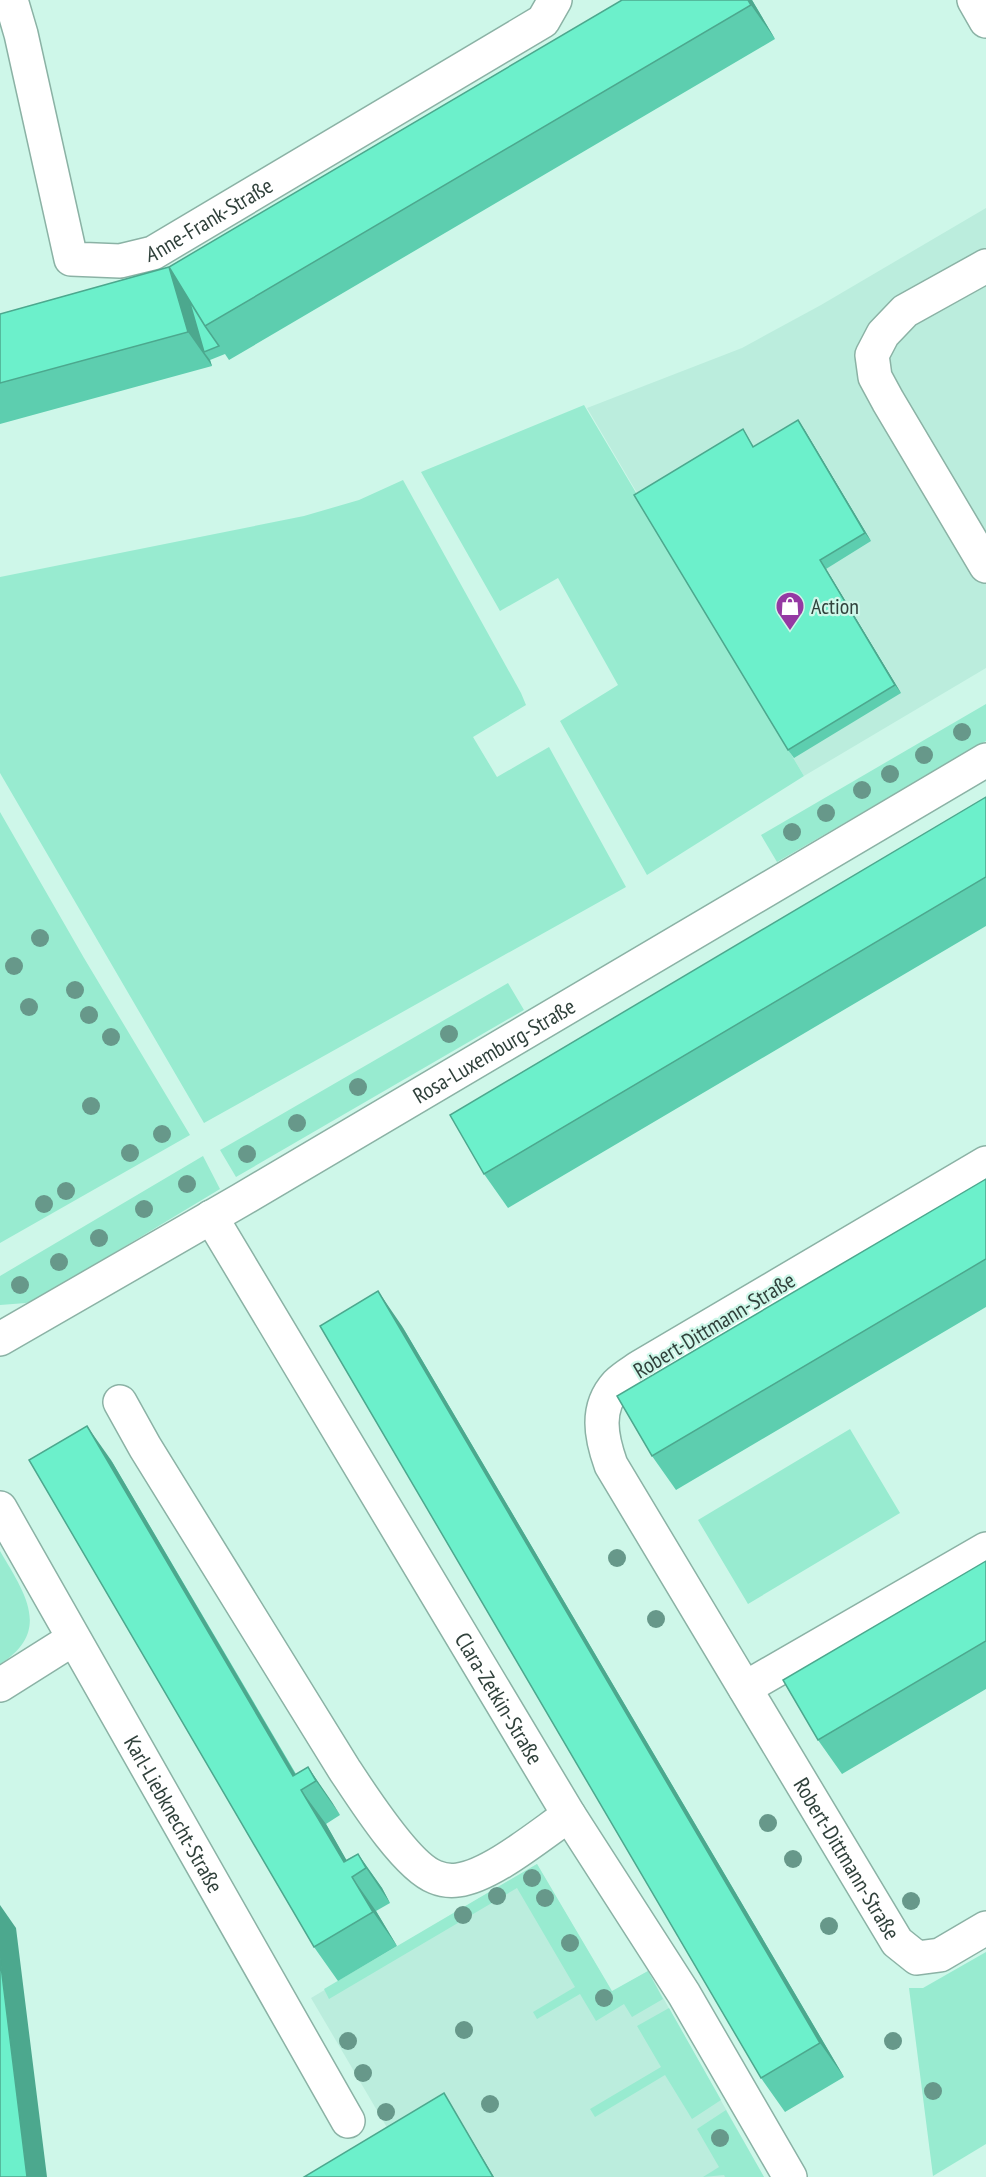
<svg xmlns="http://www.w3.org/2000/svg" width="986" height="2177" viewBox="0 0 986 2177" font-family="'PT Sans Narrow',sans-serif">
  <rect width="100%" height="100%" fill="#cef7e9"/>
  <path fill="#bbeddd" d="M986,208V668L804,776L587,408L742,348L821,305Z
    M537,1864L612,1992L648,1971L764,2177H324L392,2136L311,1998Z"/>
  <path fill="#98ebd0" d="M584,405L804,776L647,875L560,721L618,685L558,578L500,611L421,472Z
    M403,480L521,693L526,705L473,737L497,777L549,747L626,887L204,1123L0,773V577L304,516L359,500Z
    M986,704V741L777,862L761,835Z
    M0,812L84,958L190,1135L0,1243Z
    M508,983L524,1010L236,1177L220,1150Z
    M203,1156L220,1189L41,1297L26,1303L0,1305V1276Z
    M850,1429L900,1513L748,1604L698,1520Z
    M0,1551C24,1592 53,1631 0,1664Z
    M537,1864L612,1991L648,1971L663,1999L632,2017L624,2004L596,2021L580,1994L537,2019L533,2012L575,1987L517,1888L329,1999L324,1989Z
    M986,1952V2144L933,2176L909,1988H923Z
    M669,2008L721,2100L692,2119L665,2075L595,2117L590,2109L661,2067L637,2026Z
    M726,2110L727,2112L764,2177H725L724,2175L703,2177L719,2167L697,2129Z"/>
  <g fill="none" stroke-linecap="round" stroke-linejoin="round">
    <g stroke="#8bb2a5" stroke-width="36">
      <g id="minor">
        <path id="s1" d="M11,0L21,34L71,259L120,261L153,253L543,21L555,0"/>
        <path d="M974,0L986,21"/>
        <path d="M986,266L905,311L883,334L872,355L875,377L888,401L986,566"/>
        <path id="s2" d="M986,1163L640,1367C633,1372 624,1377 617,1384C595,1408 601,1437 611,1465L897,1942L917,1958L940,1955L986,1928"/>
        <path id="s3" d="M211,1217L569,1815L684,1994L790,2177"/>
        <path id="s4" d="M0,1339L241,1200L986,760"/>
        <path d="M120,1402L145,1447L344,1769C362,1796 406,1866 435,1877C442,1880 451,1881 458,1880C491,1876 541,1834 569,1815"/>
        <path id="s5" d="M0,1508L348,2121"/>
        <path d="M0,1685L73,1639"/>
        <path d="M745,1688L986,1549"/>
      </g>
    </g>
    <use href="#minor" stroke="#fff" stroke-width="33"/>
  </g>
  <g fill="#67988a">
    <circle cx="962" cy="732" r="9"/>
    <circle cx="924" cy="755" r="9"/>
    <circle cx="890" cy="774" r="9"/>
    <circle cx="862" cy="790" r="9"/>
    <circle cx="826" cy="813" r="9"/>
    <circle cx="792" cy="832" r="9"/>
    <circle cx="40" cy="938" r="9"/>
    <circle cx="14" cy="966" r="9"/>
    <circle cx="75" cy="990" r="9"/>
    <circle cx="29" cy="1007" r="9"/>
    <circle cx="89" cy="1015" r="9"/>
    <circle cx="449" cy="1034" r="9"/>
    <circle cx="111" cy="1037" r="9"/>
    <circle cx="358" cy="1087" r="9"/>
    <circle cx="91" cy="1106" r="9"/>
    <circle cx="297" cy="1123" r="9"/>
    <circle cx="162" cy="1134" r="9"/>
    <circle cx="130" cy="1153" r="9"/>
    <circle cx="247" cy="1154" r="9"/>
    <circle cx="187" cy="1184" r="9"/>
    <circle cx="66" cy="1191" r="9"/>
    <circle cx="44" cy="1204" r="9"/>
    <circle cx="144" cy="1209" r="9"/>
    <circle cx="99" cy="1238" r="9"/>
    <circle cx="59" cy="1262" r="9"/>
    <circle cx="20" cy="1285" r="9"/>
    <circle cx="617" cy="1558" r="9"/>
    <circle cx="656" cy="1619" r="9"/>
    <circle cx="768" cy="1823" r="9"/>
    <circle cx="793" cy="1859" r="9"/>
    <circle cx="532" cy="1878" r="9"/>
    <circle cx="497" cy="1896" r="9"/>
    <circle cx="545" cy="1898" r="9"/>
    <circle cx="911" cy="1901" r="9"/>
    <circle cx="463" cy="1915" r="9"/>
    <circle cx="829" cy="1926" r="9"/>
    <circle cx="570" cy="1943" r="9"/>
    <circle cx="604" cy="1998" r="9"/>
    <circle cx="464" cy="2030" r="9"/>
    <circle cx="348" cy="2041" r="9"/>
    <circle cx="893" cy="2041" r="9"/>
    <circle cx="363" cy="2073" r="9"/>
    <circle cx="933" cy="2091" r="9"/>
    <circle cx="490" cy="2104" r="9"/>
    <circle cx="386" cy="2112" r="9"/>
    <circle cx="720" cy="2138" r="9"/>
  </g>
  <path fill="#5dceaf" d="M752,0L775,39L229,360L225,354L210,360L212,366L0,424V314L169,267Z
    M743,429L754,447L804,429L871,541L826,569L901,693L794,758L788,750Z
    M986,797V926L508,1208L484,1174Z
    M986,1179V1307L676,1490L652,1456Z
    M402,1326L844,2077L785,2112L761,2078Z
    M111,1460L296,1774L308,1767L340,1815L326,1824L346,1860L358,1854L382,1888L390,1903L376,1911L397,1946L338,1981L314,1947Z
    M986,1561V1689L842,1774L818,1740Z"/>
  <path fill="#4ca88e" d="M748,0H752L775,39L751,5Z
    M169,267L194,303L204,352L210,360L212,366L188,332Z
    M798,420L804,429L871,541L865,533Z
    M820,560L826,569L901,693L895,685Z
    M378,1291L402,1326L844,2077L820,2043Z
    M87,1426L111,1460L304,1789L293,1776Z
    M308,1767L332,1802L340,1815L316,1781Z
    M301,1790L326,1824L355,1875L344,1862Z
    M358,1854L382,1888L390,1903L366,1868Z
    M352,1877L376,1911L397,1946L373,1912Z
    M0,1905L16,1928L47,2177H27L0,1958Z
    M444,2093L449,2102L494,2177H493Z"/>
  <path fill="#6cf0cb" stroke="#4ca88e" stroke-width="1.5" d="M622,0H748L751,5L205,326L169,267Z
    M169,267L188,332L0,383V314Z
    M189,300L205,326L219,346L204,352Z
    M798,420L865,533L820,560L895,685L788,750L634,495L743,429L753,447Z
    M986,797V877L484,1174L450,1115Z
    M986,1179V1259L652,1456L617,1396Z
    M378,1291L820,2043L761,2078L320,1326Z
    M87,1426L293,1776L308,1767L316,1781L301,1790L344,1862L358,1854L366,1868L352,1877L373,1912L314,1947L29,1460Z
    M986,1561V1641L818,1740L783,1680Z
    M0,1958L27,2177H0Z
    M444,2093L493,2177H304Z"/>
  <defs>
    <g id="shop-pin" transform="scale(1.5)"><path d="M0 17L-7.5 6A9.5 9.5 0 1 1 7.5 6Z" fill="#9539a3" stroke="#cef7e9"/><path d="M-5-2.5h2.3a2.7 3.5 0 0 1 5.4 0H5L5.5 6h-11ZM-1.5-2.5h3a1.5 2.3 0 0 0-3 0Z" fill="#fff"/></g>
  </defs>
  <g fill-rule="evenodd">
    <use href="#shop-pin" x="790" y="606"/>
  </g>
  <g text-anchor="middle" stroke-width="4.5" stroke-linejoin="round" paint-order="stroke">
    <g font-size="22" fill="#30413b" stroke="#cef7e9">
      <text dy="8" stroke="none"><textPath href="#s1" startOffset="414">Anne-Frank-Straße</textPath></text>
      <text dy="8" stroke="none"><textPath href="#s4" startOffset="572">Rosa-Luxemburg-Straße</textPath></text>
      <text transform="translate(714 1325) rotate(-31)" y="8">Robert-Dittmann-Straße</text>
      <text dy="8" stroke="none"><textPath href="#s3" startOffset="561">Clara-Zetkin-Straße</textPath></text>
      <text dy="8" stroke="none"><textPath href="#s5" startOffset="352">Karl-Liebknecht-Straße</textPath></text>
      <text dy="8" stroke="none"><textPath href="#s2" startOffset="975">Robert-Dittmann-Straße</textPath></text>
    </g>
    <g font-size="22" fill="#30413b" stroke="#cef7e9" text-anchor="start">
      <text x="811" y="614">Action</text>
    </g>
  </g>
</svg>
